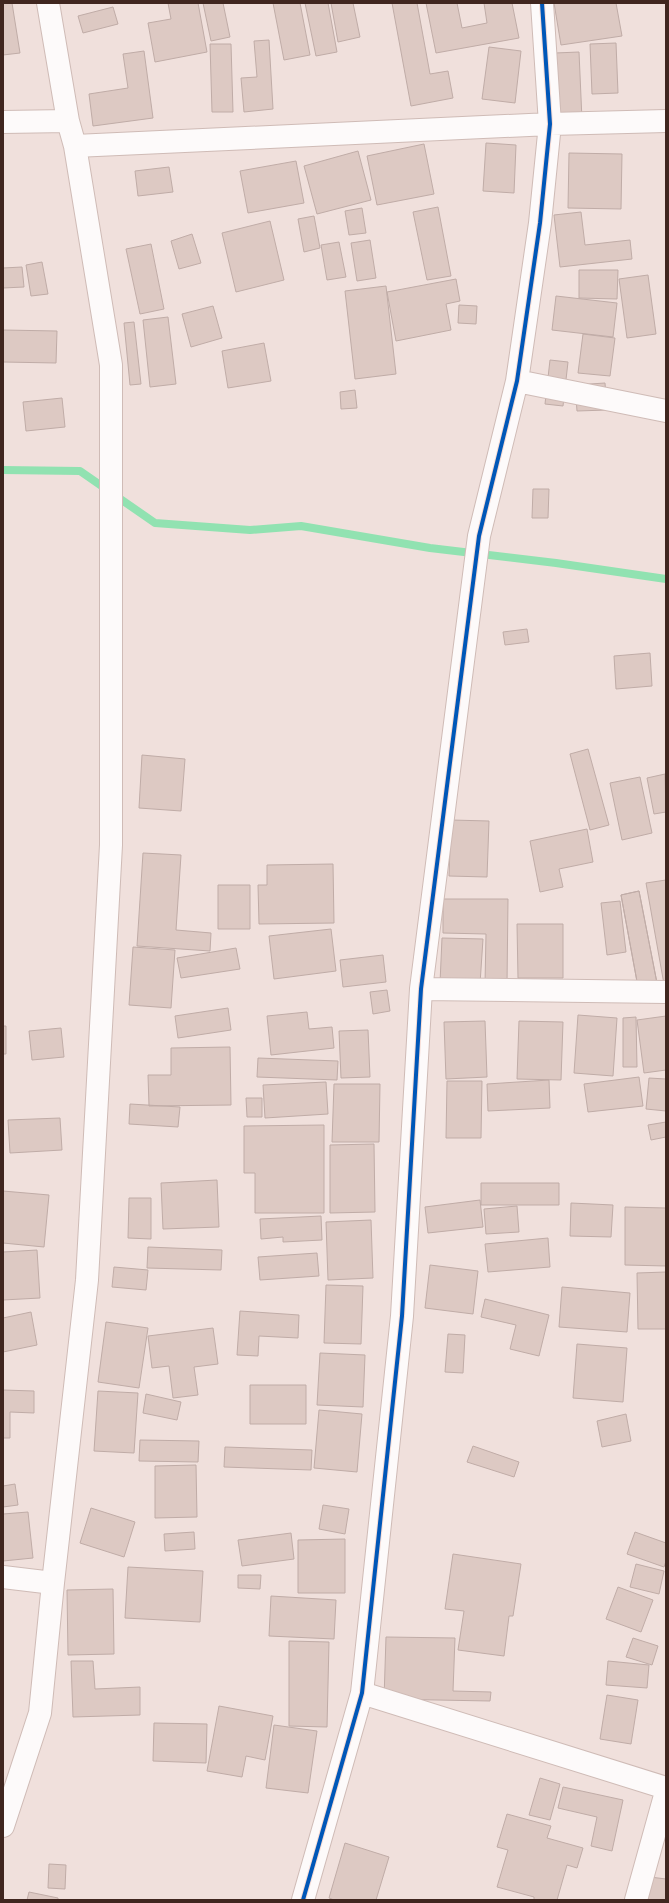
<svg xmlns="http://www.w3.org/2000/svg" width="669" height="1903" viewBox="0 0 669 1903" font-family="'Space Grotesk',sans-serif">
  <rect width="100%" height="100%" fill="#f0e0dc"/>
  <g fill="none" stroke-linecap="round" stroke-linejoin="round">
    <path stroke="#91e2b1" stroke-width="8" d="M3,470L80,471L155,523L250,530L301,526L430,548L556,563L666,579"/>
  </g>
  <path fill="#ddc9c3" stroke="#c0aca7" d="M3,3H12L20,53L3,55Z
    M168,3H198L207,52L155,62L148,23L171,19Z
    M203,3H223L230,37L211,41Z
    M273,3H300L310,55L284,60Z
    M305,3H328L337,52L316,56Z
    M331,3H353L360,37L338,42Z
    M392,3H417L430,74L448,71L453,98L411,106Z
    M426,3H457L462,28L487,23L484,3H512L519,38L436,53Z
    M554,3H616L622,36L561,45Z
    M113,7L118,24L83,33L78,16Z
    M269,40L273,109L244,112L241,78L257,77L254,41Z
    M616,43L618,93L592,94L590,44Z
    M210,44H231L233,112H212Z
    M489,47L521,51L515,103L482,99Z
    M144,51L153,118L93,126L89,94L128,88L123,54Z
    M579,52L582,120H558L555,53Z
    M486,143L516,145L514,193L483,191Z
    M424,144L434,194L377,205L367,156Z
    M358,151L371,200L317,214L304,166Z
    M569,153L622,154L621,209L568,208Z
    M296,161L304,203L248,213L240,171Z
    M169,167L173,192L138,196L135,171Z
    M438,207L451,276L427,280L413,212Z
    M362,208L366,233L349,235L345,211Z
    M581,212L585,245L630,240L632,259L560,267L554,215Z
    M314,216L320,248L304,252L298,219Z
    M270,221L284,280L236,292L222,233Z
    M192,234L201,263L179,269L171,241Z
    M370,240L376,278L357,281L351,243Z
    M339,242L346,277L327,280L321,245Z
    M151,244L164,309L140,314L126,249Z
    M42,262L48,294L31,296L26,265Z
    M22,267L24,287L3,288V268Z
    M579,270H618L617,299L579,298Z
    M648,275L656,334L627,338L619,279Z
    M456,279L460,301L446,304L451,330L396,341L387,292Z
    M386,286L396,374L355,379L345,291Z
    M556,296L617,303L613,337L552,330Z
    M459,305L477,306L476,324L458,323Z
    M213,306L222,338L191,347L182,314Z
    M168,317L176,384L150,387L143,320Z
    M134,322L141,384L130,385L124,323Z
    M3,330L57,331L56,363L3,362Z
    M583,334L615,338L610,376L578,373Z
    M264,343L271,381L228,388L222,351Z
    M550,360L568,362L563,406L545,404Z
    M605,383L607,410L577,411L575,385Z
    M355,390L357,408L341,409L340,392Z
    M62,398L65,427L26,431L23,402Z
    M533,489H549L548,518H532Z
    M527,629L529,642L505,645L503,632Z
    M650,653L652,686L616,689L614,656Z
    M588,749L609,825L590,830L570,754Z
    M142,755L185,759L181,811L139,808Z
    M665,774L666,812L654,814L647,778Z
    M640,777L652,833L622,840L610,783Z
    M451,820L489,821L487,877L449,876Z
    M587,829L593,862L559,869L563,887L540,892L530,841Z
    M143,853L181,855L176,930L211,933L210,951L137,946Z
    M333,864L334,923L259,924L258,885H267V865Z
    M666,880V990H665L646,883Z
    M218,885H250V929H218Z
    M639,891L657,983L638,987L621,895Z
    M639,891L657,983L638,987L621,895Z
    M443,899H508L507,984H485L486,934L443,933Z
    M620,901L626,952L607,955L601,903Z
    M517,924H563V978H518Z
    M331,929L336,971L274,979L269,936Z
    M442,938L483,939L480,984L440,983Z
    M133,947L175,950L171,1008L129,1005Z
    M236,948L240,969L181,978L177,958Z
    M383,955L386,982L343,987L340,960Z
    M387,990L390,1011L373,1014L370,992Z
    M228,1008L231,1030L178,1038L175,1016Z
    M307,1012L309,1029L332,1027L334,1048L271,1055L267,1016Z
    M578,1015L617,1018L613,1076L574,1073Z
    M666,1016V1070L644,1073L637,1020Z
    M636,1017L637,1067H623V1018Z
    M485,1021L487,1077L446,1079L444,1022Z
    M519,1021L563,1022L561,1080L517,1079Z
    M3,1026H6V1054H3Z
    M61,1028L64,1057L32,1060L29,1031Z
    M368,1030L370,1077L341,1078L339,1031Z
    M230,1047L231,1105L149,1106L148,1075H171V1048Z
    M258,1058L338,1061L337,1080L257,1077Z
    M639,1077L643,1106L588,1112L584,1084Z
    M649,1078L666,1079V1111L646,1109Z
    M549,1080L550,1108L488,1111L487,1084Z
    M447,1081H482L481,1138H446Z
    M326,1082L328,1114L265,1118L263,1085Z
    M334,1084H380L379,1142H332Z
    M246,1098H262V1117H247Z
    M130,1104L180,1107L178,1127L129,1124Z
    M60,1118L62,1150L10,1153L8,1120Z
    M666,1122V1137L651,1140L648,1125Z
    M324,1125V1213H255V1173H244V1126Z
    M374,1144L375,1212L330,1213V1145Z
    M217,1180L219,1227L163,1229L161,1183Z
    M481,1183H559V1205H481Z
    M3,1191L49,1195L44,1247L3,1243Z
    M129,1198H151V1239L128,1238Z
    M480,1200L483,1227L428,1233L425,1207Z
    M571,1203L613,1205L611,1237L570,1236Z
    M517,1206L519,1232L486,1234L484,1209Z
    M625,1207L666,1208V1266L625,1265Z
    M321,1216L322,1240L283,1242V1237L261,1239L260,1219Z
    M371,1220L373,1278L328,1280L326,1222Z
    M548,1238L550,1267L488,1272L485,1244Z
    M148,1247L222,1250L221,1270L147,1268Z
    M37,1250L40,1298L3,1300V1252Z
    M317,1253L319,1276L260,1280L258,1257Z
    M430,1265L478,1271L473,1314L425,1308Z
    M114,1267L148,1270L146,1290L112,1287Z
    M666,1272V1329H638L637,1273Z
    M326,1285L363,1286L361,1344L324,1343Z
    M562,1287L630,1293L627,1332L559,1327Z
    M485,1299L549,1315L539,1356L510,1349L516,1325L481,1317Z
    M240,1311L299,1315L298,1338L259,1336L258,1356L237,1355Z
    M31,1312L37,1345L3,1352V1318Z
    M106,1322L148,1328L139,1388L98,1382Z
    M213,1328L218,1364L194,1367L198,1395L173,1398L169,1366L152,1368L148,1336Z
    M448,1334L465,1335L463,1373L445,1372Z
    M577,1344L627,1348L623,1402L573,1398Z
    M320,1353L365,1355L363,1407L317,1405Z
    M250,1385H306V1424H250Z
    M3,1390L34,1391V1413L10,1412V1438H3Z
    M98,1391L138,1393L134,1453L94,1451Z
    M146,1394L181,1402L177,1420L143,1413Z
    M319,1410L362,1414L357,1472L314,1468Z
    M626,1414L631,1441L602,1447L597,1421Z
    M140,1440L199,1441L198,1462L139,1461Z
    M473,1446L519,1462L514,1477L467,1462Z
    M225,1447L312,1450L311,1470L224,1467Z
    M196,1465L197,1517L155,1518V1466Z
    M15,1484L18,1505L3,1507V1486Z
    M323,1505L349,1509L345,1534L319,1529Z
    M91,1508L135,1522L124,1557L80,1543Z
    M28,1512L33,1558L3,1561V1514Z
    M194,1532L195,1549L165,1551L164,1534Z
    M635,1532L666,1543V1561L664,1567L627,1554Z
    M291,1533L294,1559L242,1566L238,1540Z
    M345,1539V1593H298V1540Z
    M453,1554L521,1564L513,1616H509L504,1656L458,1650L464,1611L445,1609Z
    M636,1564L664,1571L659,1594L630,1587Z
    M128,1567L203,1571L200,1622L125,1618Z
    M238,1575H261L260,1589L238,1588Z
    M618,1587L653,1600L641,1632L606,1619Z
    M113,1589L114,1654L68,1655L67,1590Z
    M271,1596L336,1600L334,1639L269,1636Z
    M386,1637L455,1638L453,1691L491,1692L490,1701L384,1699Z
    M633,1638L658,1646L652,1665L626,1657Z
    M289,1641L329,1642L327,1727L289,1726Z
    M71,1661H93L95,1689L140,1687V1715L73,1717Z
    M608,1661L649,1665L647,1688L606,1685Z
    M607,1695L638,1700L631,1744L600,1739Z
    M219,1706L273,1716L265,1760L246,1756L242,1777L207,1771Z
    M154,1723L207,1724L206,1763L153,1761Z
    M274,1725L317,1731L308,1793L266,1788Z
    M540,1778L560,1784L550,1820L529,1815Z
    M563,1787L623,1800L612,1851L591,1846L597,1817L558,1808Z
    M507,1814L551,1826L547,1838L583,1848L577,1868L567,1865L557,1900H534V1897L497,1887L508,1850L497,1847Z
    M345,1843L389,1857L376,1900H334L329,1898Z
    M49,1864L66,1865L65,1889L48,1888Z
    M650,1877L666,1879V1900H648Z
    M29,1892L58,1898V1900H27Z"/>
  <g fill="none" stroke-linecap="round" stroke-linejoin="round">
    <g stroke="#cfbbb6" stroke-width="24">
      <path id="street" d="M3,122L68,121
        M75,146L550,124L666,121
        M517,381L666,411
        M421,989L666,992
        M3,1577L53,1583
        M362,1693L666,1788
        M3,1826L40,1713L53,1583L87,1280L111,845V365L75,146L68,121L48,3
        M303,1900L362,1693L402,1316L421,989L479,536L517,381L540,223L550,124L542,3
        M636,1900L666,1792"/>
    </g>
    <use href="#street" stroke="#fdfafa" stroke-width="22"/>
    <g stroke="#f8dcd4" stroke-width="6">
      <path id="cycleway" d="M303,1900L362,1693L402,1316L421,989L479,536L517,381L540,223L550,124L542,3"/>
    </g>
    <use href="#cycleway" stroke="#0057b8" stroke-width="4"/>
  </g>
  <rect width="669" height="1903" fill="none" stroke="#40261f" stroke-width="8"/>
</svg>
